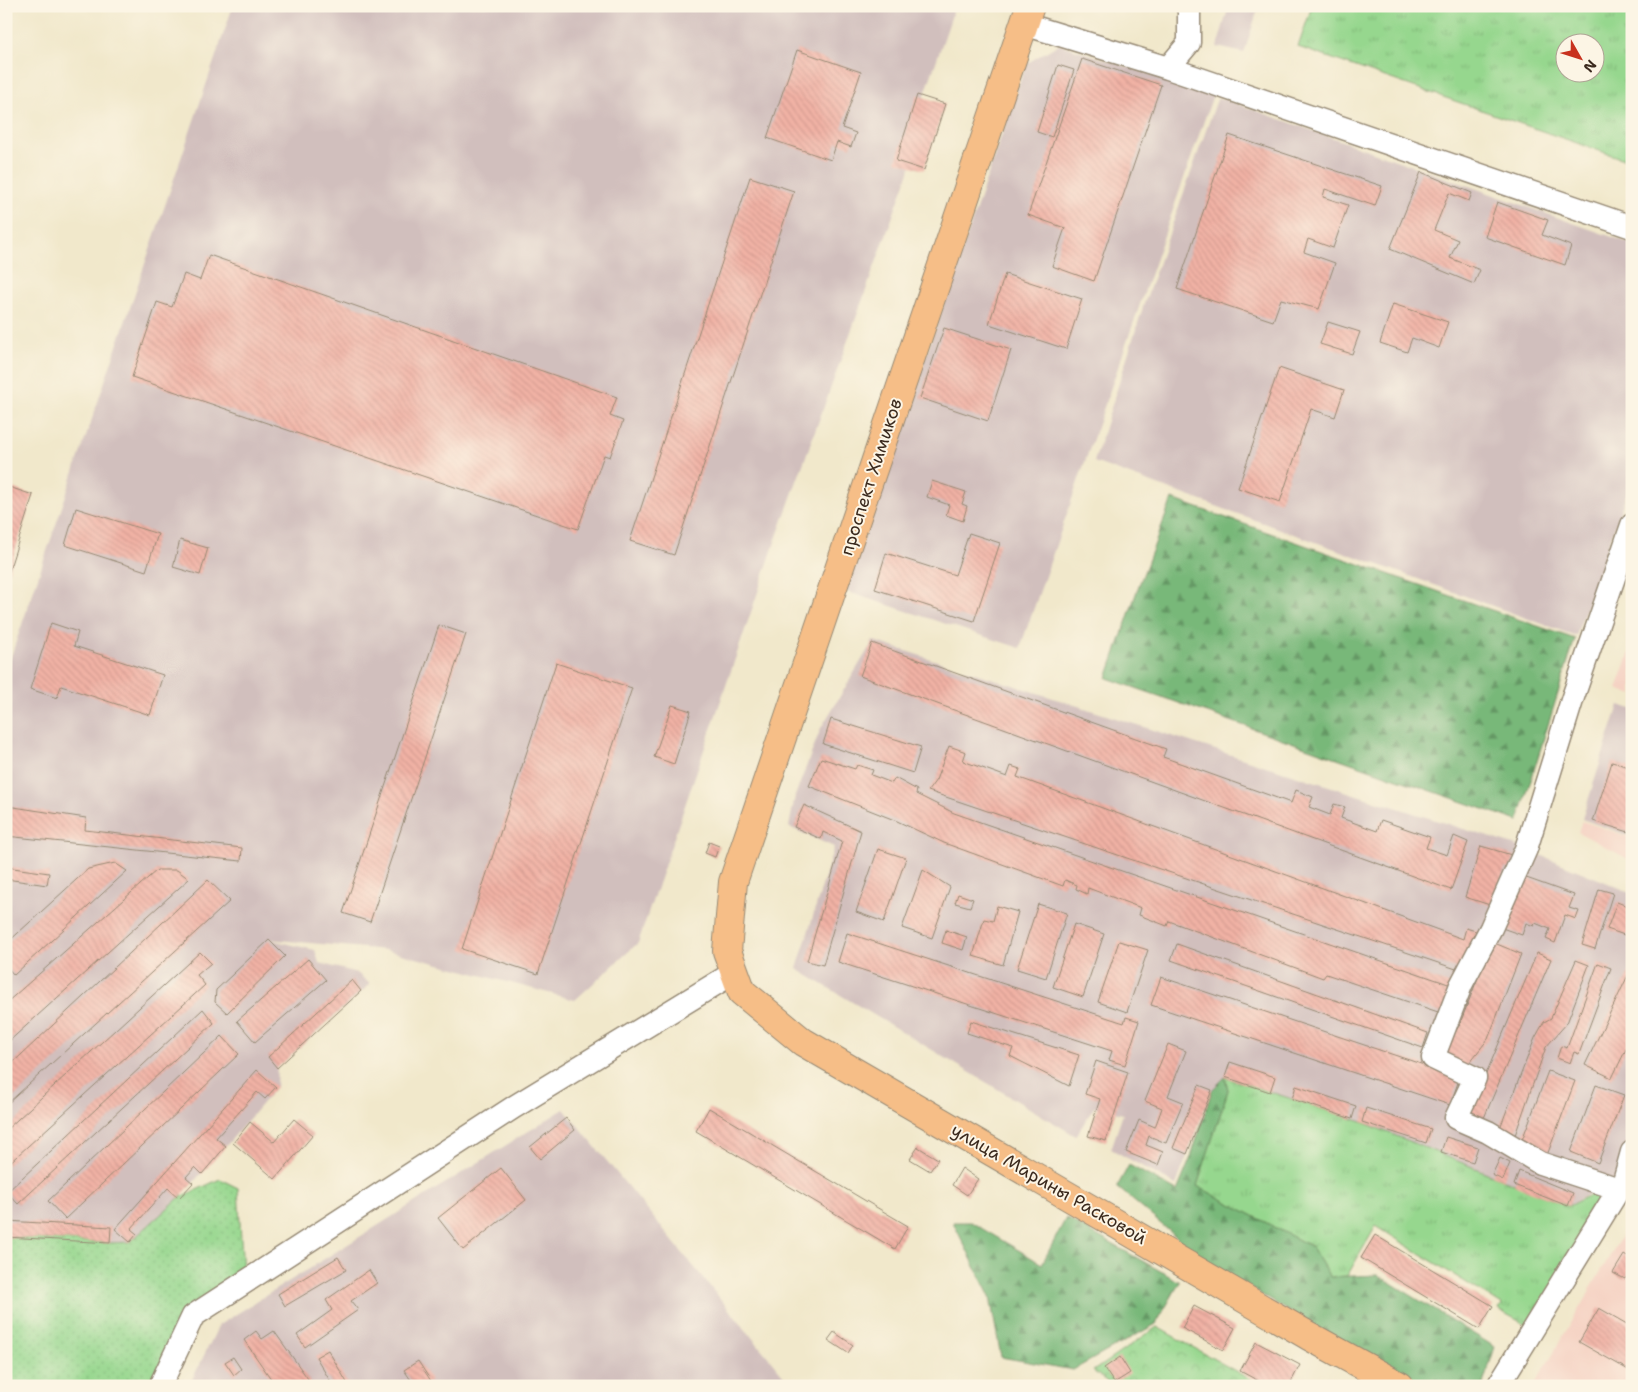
<svg xmlns="http://www.w3.org/2000/svg" width="1638" height="1392" viewBox="0 0 1638 1392" font-family="'Shantell Sans',sans-serif">
  <defs>
    <pattern id="grass-tufts" width="24" height="20" patternUnits="userSpaceOnUse" patternTransform="scale(1.25)"><rect width="24" height="20" fill="#96d78e"/><path d="M3 7l-1-3M5 7V3M7 7l1-3M15 17l-1-3M17 17v-4M19 17l1-3" fill="none" stroke="#82b97a"/></pattern>
    <pattern id="forest-firs" width="22" height="20" patternUnits="userSpaceOnUse" patternTransform="scale(1.25)"><rect width="22" height="20" fill="#78b879"/><path d="M5 1l3.5 6h-7zM16 11l3.5 6h-7z" fill="#649663"/></pattern>
    <pattern id="park-crowns" width="20" height="18" patternUnits="userSpaceOnUse" patternTransform="scale(1.25)"><rect width="20" height="18" fill="#96d78e"/><path d="M2 6a3 3 0 1 1 6 0M12 15a3 3 0 1 1 6 0" fill="none" stroke="#82b97a"/></pattern>
    <pattern id="garden-dots" width="8" height="8" patternUnits="userSpaceOnUse" patternTransform="scale(1.25)"><rect width="8" height="8" fill="#96d78e"/><path d="M2 2h.1M6 6h.1" fill="none" stroke="#82b97a" stroke-width="1.8" stroke-linecap="round"/></pattern>
    <pattern id="building-back-hatch" width="6" height="6" patternUnits="userSpaceOnUse" patternTransform="scale(1.25)"><rect width="6" height="6" fill="#f1b2a5"/><path d="M-1 5l2 2M0 0l6 6M5-1l2 2" fill="none" stroke="#d0998e"/></pattern>
  </defs>
  <rect width="100%" height="100%" fill="#fcf5e5"/>
  <filter id="ink" filterUnits="userSpaceOnUse"><feTurbulence type="fractalNoise" baseFrequency=".02" numOctaves="2"/><feDisplacementMap in="SourceGraphic" scale="10" xChannelSelector="R" yChannelSelector="G"/><feConvolveMatrix kernelMatrix="1 2 1 2 8 2 1 2 1" color-interpolation-filters="sRGB"/></filter>
  <filter id="wash" filterUnits="userSpaceOnUse"><feTurbulence type="fractalNoise" baseFrequency=".0096" numOctaves="4" result="noise"/><feDisplacementMap in="SourceGraphic" scale="20" xChannelSelector="R" yChannelSelector="G"/><feGaussianBlur stdDeviation="1.12" result="paint"/><feColorMatrix in="noise" values="0 0 0 0 0 0 0 0 0 0 0 0 0 0 0 0 0 1.4 0 .05"/><feComposite in="paint" operator="in"/></filter>
  <g filter="url(#wash)">
    <rect width="100%" height="100%" fill="#f1e8cb"/>
    <path fill="#f5d2c3" d="M1632,646V695L1617,689Z
      M1582,821L1632,838V861L1578,832Z
      M1632,1218V1386H1534Z"/>
    <path fill="#d1bfbd" d="M233,6H955L924,97L917,96L896,161L911,166L776,539L638,943L575,1000L386,950L267,939L315,950L319,963L357,973L370,984L277,1068L276,1087L226,1146L179,1198L130,1242L110,1243L6,1237V671Z
      M1229,6H1259L1244,53L1217,47Z
      M1059,44L1213,95L1020,648L845,591L1026,64Z
      M1218,97L1632,244V478L1576,636L1094,462L1144,304Z
      M871,640L1526,849L1632,893V1169L1568,1206L1362,1122L1225,1077L1212,1090L1176,1185L1111,1149L1123,1114L1094,1107L1076,1136L797,969L834,847L789,827L795,796L821,728L872,643Z
      M1619,705L1632,709V837L1582,819Z
      M564,1109L792,1386H189L219,1325Z"/>
    <path fill="url(#grass-tufts)" stroke="#688056" fill-rule="evenodd" d="M1312,6H1632V162L1298,47ZM1566,42H1596V72H1566Z
      M1225,1077L1362,1122L1568,1206L1602,1189L1610,1193L1530,1327L1499,1310L1502,1305L1376,1226L1347,1276L1330,1277L1312,1247L1197,1186L1228,1090Z"/>
    <path fill="url(#forest-firs)" stroke="#5a714c" d="M1172,499L1575,639L1518,821L1107,678L1139,585Z
      M1225,1077L1228,1090L1197,1186L1312,1247L1330,1277L1378,1275L1495,1347L1483,1384L1485,1386H1414L1205,1261L1117,1187L1129,1165L1177,1191L1191,1157L1212,1090Z
      M1066,1218L1180,1282L1156,1324L1073,1370L1001,1357L990,1297L953,1222H971L1042,1264Z"/>
    <path fill="url(#park-crowns)" stroke="#688056" d="M1157,1327L1262,1386H1113L1093,1371Z"/>
    <path fill="url(#garden-dots)" stroke="#688056" d="M220,1179L238,1188L243,1272L167,1349L149,1386H6V1237L110,1243L130,1242L179,1198Z"/>
    <g id="blocks">
      <path fill="url(#building-back-hatch)" d="M797,50L861,72L842,128L856,133L851,147L837,142L831,160L767,138Z
        M1082,59L1161,85L1094,281L1052,266L1065,228L1028,215Z
        M1058,65L1074,70L1052,137L1037,132Z
        M917,95L945,104L924,170L896,161Z
        M1229,135L1382,186L1375,206L1325,189L1323,197L1348,205L1333,248L1308,239L1304,252L1335,263L1319,309L1281,299L1273,321L1177,289Z
        M1421,172L1472,193L1469,201L1449,193L1434,230L1458,240L1450,258L1480,270L1474,284L1390,249Z
        M750,177L794,191L674,555L630,541Z
        M1497,202L1548,220L1542,235L1571,246L1565,265L1485,237Z
        M209,255L617,397L610,416L623,421L610,457L604,455L578,529L132,377L157,302L172,307L184,274L200,280Z
        M1005,274L1082,299L1066,349L989,324Z
        M1393,304L1448,322L1439,348L1412,338L1407,352L1380,343Z
        M1328,322L1360,332L1352,354L1320,344Z
        M944,328L1011,350L988,421L920,398Z
        M1279,368L1344,390L1335,417L1311,409L1280,502L1238,488Z
        M932,481L966,492L962,504L967,506L963,521L946,515L949,505L927,497Z
        M6,486L33,495L7,577H6Z
        M76,508L158,534L146,571L65,545Z
        M969,533L1000,543L974,621L875,589L886,553L955,575Z
        M180,540L208,548L200,575L173,567Z
        M51,623L78,632L74,646L163,675L150,715L61,686L57,698L30,689Z
        M439,625L466,634L370,922L343,913Z
        M872,643L1166,749L1163,757L1291,803L1296,790L1313,797L1309,807L1330,815L1334,804L1345,807L1341,818L1377,831L1381,820L1430,837L1426,848L1447,855L1454,836L1468,842L1451,890L860,676Z
        M556,663L632,688L538,974L462,949Z
        M672,705L691,711L674,764L654,757Z
        M831,719L921,747L913,773L823,744Z
        M949,746L966,752L963,761L1007,777L1011,766L1020,769L1017,777L1463,939L1466,928L1479,932L1465,972L928,791L936,780Z
        M821,758L855,769L857,765L873,770L871,775L892,783L895,778L917,790L916,794L954,813L1454,986L1444,1014L1326,974L1323,978L1169,921L1167,926L1139,915L1141,908L1088,888L1087,894L1076,889L1077,885L1065,880L1063,886L944,843L897,821L809,786Z
        M1612,762L1632,768V833L1593,821Z
        M804,805L861,831L823,965L807,961L842,841L823,832L821,839L794,827Z
        M7,806L86,818L85,830L242,848L241,861L6,836Z
        M709,842L719,846L715,857L705,853Z
        M1481,846L1515,856L1510,869L1505,868L1493,906L1465,897Z
        M878,849L906,858L884,922L856,912Z
        M115,863L127,871L14,975L6,966V944L88,869Z
        M6,867L49,873L47,885L6,879Z
        M157,870H177L189,879L6,1044V1003Z
        M923,870L950,887L932,938L902,928Z
        M1518,875L1574,895L1569,908L1579,911L1576,919L1565,915L1555,943L1546,939L1550,929L1535,923L1534,926L1526,923L1522,935L1499,927Z
        M208,880L230,901L6,1105V1069Z
        M1599,889L1613,893L1595,949L1582,945Z
        M958,894L973,899L970,907L955,903Z
        M1617,902L1632,908V923L1627,936L1607,929Z
        M1038,904L1067,913L1046,978L1017,969Z
        M997,906L1018,912L1003,965L973,956L984,919L993,921Z
        M1074,924L1104,934L1083,997L1053,987Z
        M946,930L967,937L963,950L942,943Z
        M847,933L1124,1023L1126,1017L1139,1021L1125,1065L1109,1060L1112,1051L838,962Z
        M269,940L285,956L227,1013L215,1002L216,990Z
        M1119,941L1148,950L1127,1012L1098,1002Z
        M1492,942L1521,954L1488,1039L1466,1067L1440,1055L1459,1026Z
        M1177,944L1428,1033L1423,1048L1171,960Z
        M200,952L211,963L197,975L205,985L6,1166V1130Z
        M1537,953L1551,959L1484,1118L1470,1112Z
        M308,959L326,980L255,1042L237,1021Z
        M1576,960L1589,965L1567,1023L1546,1047L1514,1138L1498,1133L1535,1038L1544,1022L1551,1018Z
        M1598,963L1611,968L1579,1054L1574,1052L1570,1063L1557,1058L1561,1046L1567,1048Z
        M1632,967V1037L1612,1078L1585,1065Z
        M1161,977L1460,1077L1450,1105L1151,1005Z
        M352,980L361,991L277,1068L268,1057Z
        M203,1009L214,1023L18,1204L7,1192Z
        M971,1021L1079,1055L1069,1086L1010,1056L1013,1048L967,1033Z
        M222,1036L239,1054L65,1219L48,1201Z
        M1168,1044L1186,1051L1168,1096L1183,1102L1166,1143L1149,1136L1146,1145L1163,1152L1158,1165L1126,1152L1139,1120L1155,1127L1162,1108L1145,1101Z
        M1096,1061L1128,1072L1106,1141L1088,1136L1100,1099L1085,1094Z
        M1230,1062L1275,1077L1270,1092L1225,1077Z
        M257,1070L276,1087L265,1099L257,1092L216,1138L226,1146L202,1174L195,1167L186,1177L193,1183L179,1198L168,1188L131,1229L137,1234L130,1242L115,1229Z
        M1548,1071L1575,1081L1546,1158L1519,1148Z
        M1199,1085L1212,1090L1187,1154L1173,1148Z
        M1596,1085L1624,1095L1598,1163L1571,1152Z
        M1296,1086L1356,1106L1352,1119L1292,1099Z
        M709,1108L908,1226L895,1249L696,1131Z
        M1366,1108L1431,1129L1426,1143L1362,1122Z
        M566,1118L575,1130L540,1159L530,1147Z
        M294,1119L313,1135L275,1179L233,1143L250,1122L274,1142Z
        M1446,1137L1478,1147L1473,1162L1441,1152Z
        M918,1147L938,1159L930,1171L910,1159Z
        M1500,1158L1510,1163L1503,1180L1492,1175Z
        M501,1168L526,1200L463,1250L438,1218Z
        M962,1168L978,1179L967,1195L952,1185Z
        M1519,1171L1573,1193L1568,1206L1514,1185Z
        M6,1221L111,1227L110,1243L6,1237Z
        M1375,1235L1493,1306L1479,1329L1361,1258Z
        M1624,1255L1632,1260V1268L1625,1279L1613,1273Z
        M338,1257L346,1270L285,1306L278,1294Z
        M369,1270L377,1283L351,1301L358,1310L305,1347L297,1335L332,1310L326,1300Z
        M1194,1306L1235,1328L1223,1350L1182,1328Z
        M1599,1308L1632,1327V1372L1579,1342Z
        M256,1331L262,1339L274,1331L313,1386H276L244,1340Z
        M834,1332L853,1345L848,1353L828,1340Z
        M1256,1342L1300,1365L1289,1386H1268L1240,1371Z
        M328,1350L349,1386H333L316,1357Z
        M233,1357L241,1369L234,1375L225,1362Z
        M1120,1357L1130,1373L1114,1383L1104,1368Z
        M418,1361L431,1381L424,1386H415L404,1370Z"/>
    </g>
  </g>
  <g filter="url(#ink)">
    <use href="#blocks" fill-opacity="0" stroke="#968974" stroke-width="1"/>
    <g fill="none" stroke-linecap="round" stroke-linejoin="round">
      <g stroke="#968974" stroke-width="25">
        <path id="minor" d="M1024,24L1168,68L1189,43V7L1187,6
          M1168,68L1632,227
          M1619,1189L1540,1163L1488,1132L1456,1118L1475,1078L1433,1058L1461,985L1491,928L1526,849L1573,697L1632,525
          M160,1386L193,1316L514,1107L735,972
          M1498,1386L1624,1181L1632,1152"/>
      </g>
      <g stroke="#968974" stroke-width="30">
        <path id="major" d="M1030,6L733,882L727,951L742,992L803,1042L1309,1336L1400,1386"/>
      </g>
      <use href="#minor" stroke="#fff" stroke-width="22"/>
      <use href="#major" stroke="#f6be87" stroke-width="28"/>
    </g>
  </g>
  <g text-anchor="middle" stroke-width="4" stroke-linejoin="round" paint-order="stroke">
    <g font-size="18" fill="#3b2a1e" stroke="#fcf5e5">
      <text transform="translate(871 477) rotate(-72)" y="6">проспект Химиков</text>
      <text transform="translate(1049 1184) rotate(30)" y="6">улица Марины Расковой</text>
    </g>
  </g>
  <rect width="1638" height="1392" fill="none" stroke="#fcf5e5" stroke-width="25"/>
  <g transform="translate(1580 58) rotate(129)"><circle r="24" fill="#fcf5e5" stroke="#afa495"/>
  <path d="M0-4L9 19L0 12L-9 19Z" fill="#c8321e"/>
  <text y="-8" font-size="14" font-weight="bold" text-anchor="middle" fill="#3b2a1e">N</text>
  </g>
</svg>
